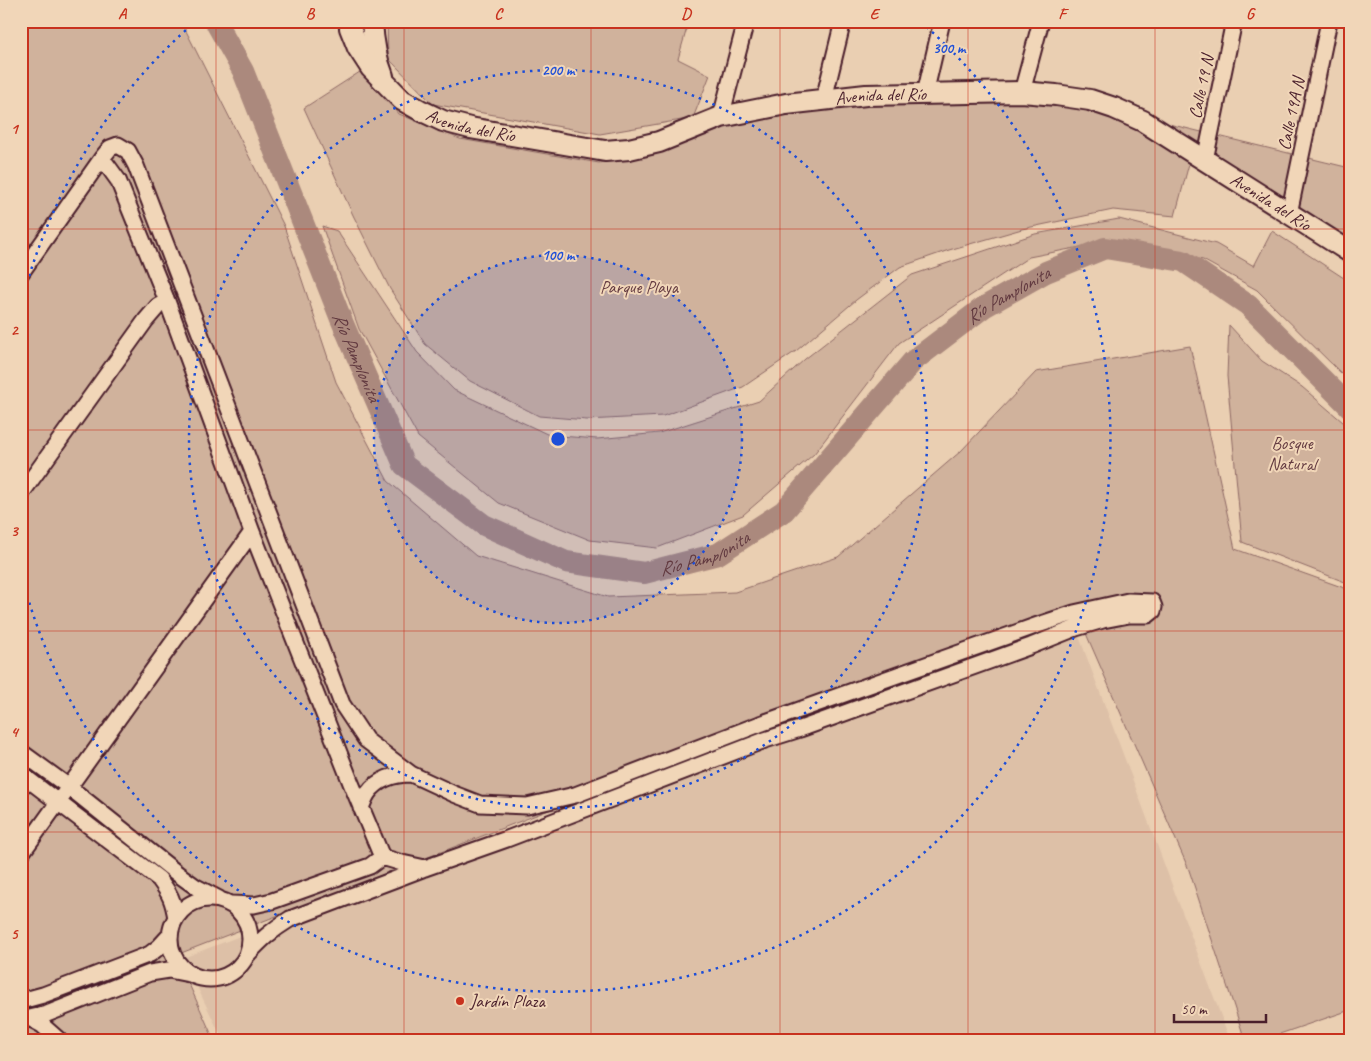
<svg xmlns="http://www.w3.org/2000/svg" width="1371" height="1061" viewBox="0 0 1371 1061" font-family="Caveat,sans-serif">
  <rect width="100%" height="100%" fill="#eacfb2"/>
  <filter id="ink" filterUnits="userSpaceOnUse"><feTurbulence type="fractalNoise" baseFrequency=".02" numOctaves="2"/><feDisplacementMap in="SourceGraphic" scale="10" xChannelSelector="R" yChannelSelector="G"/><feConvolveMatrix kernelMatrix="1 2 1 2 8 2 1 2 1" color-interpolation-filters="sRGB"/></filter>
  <g filter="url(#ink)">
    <path fill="#ddc0a7" d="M1071,615L1230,1040H223L183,958Z"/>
    <path fill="#d0b29c" stroke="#8d6864" d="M21,21H181L284,226L336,382L388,481L476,556L608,597L735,592L838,557L961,451L1036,372L1190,346L1235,549L1350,590V1010L1262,1040H1245L1189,870L1074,606L176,955L214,1040H21Z
      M387,21H689L678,59L710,75L693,118L600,134L433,104L388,58Z
      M366,68L399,114L460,139L599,163L676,145L730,124L852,105L1010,101L1092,110L1138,126L1190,160L1175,216L1113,210L1022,229L949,250L900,267L856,300L796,351L743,387L663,416L587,420L539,416L470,381L425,344L390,289L353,215L304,108Z
      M1148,119L1350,168V251Z
      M1119,219L1216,244L1254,266L1272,231L1350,282V382L1257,290L1203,260L1106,242L1029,257L899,343L814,454L743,515L657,548L590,540L499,503L418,437L359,329L322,226L337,231L417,352L454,390L549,435L597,439L659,433L759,401L805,359L912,275L1035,234Z
      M1229,325L1262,361L1302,387L1350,428V584L1242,542L1227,376Z"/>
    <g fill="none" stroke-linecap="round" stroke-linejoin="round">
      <path stroke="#ab897d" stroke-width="22" id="s1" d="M215,21L243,71L341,319L404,465L484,525L566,562L644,573L718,554L784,511L913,361L984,307L1046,272L1105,248L1183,261L1248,305L1350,407"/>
      <g stroke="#4a1f2b" stroke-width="19">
        <path id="street" d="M1022,92L1041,21
          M925,94L942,21
          M824,99L843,21
          M721,117L746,21
          M102,158L118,180L167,301L252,532L351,783L382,857L402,863L425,868
          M1205,160L1234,21
          M1289,214L1329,21
          M21,273L102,158L110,148L118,145L128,151L136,166L342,704L366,740L411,774L454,794L480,804L527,806L575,795L760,724L1038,625L1074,613L1128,601L1152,602L1154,607L1153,611L1148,615H1129L1103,620L1076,628L1031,646L800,729L765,740L507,839L425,868L290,919C272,930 262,939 247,955
          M21,494L146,320L158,306L167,301
          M21,752L69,787L178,874L196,887L219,899
          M21,774L159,879C170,894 173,900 176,918
          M361,808C363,803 365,797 368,793C378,779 395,774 411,774
          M21,854L252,532
          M170 939a40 40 0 1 1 80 0a40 40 0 1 1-80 0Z
          M231,904L254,905L272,901L370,866L382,857
          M21,1001L43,995L150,954L159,947L170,935
          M31,1019L42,1025L59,1040
          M21,1020L47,1014L150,973L169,970L189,974"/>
      </g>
      <g stroke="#4a1f2b" stroke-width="24">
        <g id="secondary">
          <path d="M372,21C373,40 376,59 383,76"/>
          <path id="s2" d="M350,28L358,48L371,68L402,100L420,110L443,121L470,128L605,151L629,149L659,142L721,117L786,104L866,95L1022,92L1056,95L1090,100L1114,108L1143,121L1350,252"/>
        </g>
      </g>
      <use href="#street" stroke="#f1d6b8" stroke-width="15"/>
      <use href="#secondary" stroke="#f1d6b8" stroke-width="20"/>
    </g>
  </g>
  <path fill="none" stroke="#c8321e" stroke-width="1" stroke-opacity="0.55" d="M216,21V1040M404,21V1040M591,21V1040M780,21V1040M968,21V1040M1155,21V1040M21,229H1350M21,430H1350M21,631H1350M21,832H1350"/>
  <circle cx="558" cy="439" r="184" fill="#1d4ed8" fill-opacity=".12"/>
  <g fill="none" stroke="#1d4ed8" stroke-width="2.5" stroke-dasharray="2.5 5">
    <circle cx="558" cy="439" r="184"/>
    <circle cx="558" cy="439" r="369"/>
    <path d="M21 305A553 553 0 0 1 195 22M921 22A553 553 0 1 1 21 573"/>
  </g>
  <circle fill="#c8321e" stroke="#f1d6b8" stroke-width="2" cx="460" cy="1001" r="5"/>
  <g text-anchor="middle" stroke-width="4" stroke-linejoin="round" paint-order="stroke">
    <g font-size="18" fill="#4a1f2b" stroke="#f1d6b8">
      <text transform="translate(1201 87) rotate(-78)" y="6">Calle 19 N</text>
      <text dy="6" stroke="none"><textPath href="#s2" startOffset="584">Avenida del Río</textPath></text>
      <text transform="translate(1291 114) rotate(-78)" y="6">Calle 19A N</text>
      <text dy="6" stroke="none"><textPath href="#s2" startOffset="164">Avenida del Río</textPath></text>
      <text dy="6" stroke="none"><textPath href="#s2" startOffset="1002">Avenida del Río</textPath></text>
    </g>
    <g font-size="18" fill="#653c42" stroke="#f1d6b8">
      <text x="639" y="293">Parque Playa</text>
      <text x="1292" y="449">Bosque<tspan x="1292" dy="21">Natural</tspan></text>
    </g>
    <g font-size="18" fill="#4a1f2b" stroke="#f1d6b8" text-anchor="start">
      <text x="470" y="1007">Jardín Plaza</text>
    </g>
    <g font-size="19" font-style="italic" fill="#623a40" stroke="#f1d6b8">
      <text dy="7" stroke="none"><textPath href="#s1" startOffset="1220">Río Pamplonita</textPath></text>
      <text dy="7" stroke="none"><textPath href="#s1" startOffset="365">Río Pamplonita</textPath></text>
      <text dy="7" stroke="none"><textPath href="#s1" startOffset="815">Río Pamplonita</textPath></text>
    </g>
  </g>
  <circle cx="558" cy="439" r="8" fill="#1d4ed8" stroke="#f1d6b8" stroke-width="2.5"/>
  <g font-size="15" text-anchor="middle" font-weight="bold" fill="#1d4ed8" stroke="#f1d6b8" stroke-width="4" stroke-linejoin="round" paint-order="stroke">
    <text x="949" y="53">300 m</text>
    <text x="558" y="75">200 m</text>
    <text x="558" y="260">100 m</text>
  </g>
  <rect width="1371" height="1061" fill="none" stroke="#f1d6b8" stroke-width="55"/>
  <path d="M1174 1014v8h92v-8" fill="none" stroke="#4a1f2b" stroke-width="2.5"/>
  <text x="1181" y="1014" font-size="15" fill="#4a1f2b" stroke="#f1d6b8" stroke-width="4" paint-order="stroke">50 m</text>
  <rect x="28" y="28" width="1316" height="1006" fill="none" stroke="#c8321e" stroke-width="2"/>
  <g font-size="16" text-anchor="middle" font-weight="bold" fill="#c8321e">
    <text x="122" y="19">A</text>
    <text x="310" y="19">B</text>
    <text x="498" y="19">C</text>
    <text x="686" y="19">D</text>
    <text x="874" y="19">E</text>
    <text x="1062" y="19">F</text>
    <text x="1250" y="19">G</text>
    <text x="14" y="134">1</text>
    <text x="14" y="335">2</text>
    <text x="14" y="536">3</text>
    <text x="14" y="737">4</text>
    <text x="14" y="939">5</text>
  </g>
</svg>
